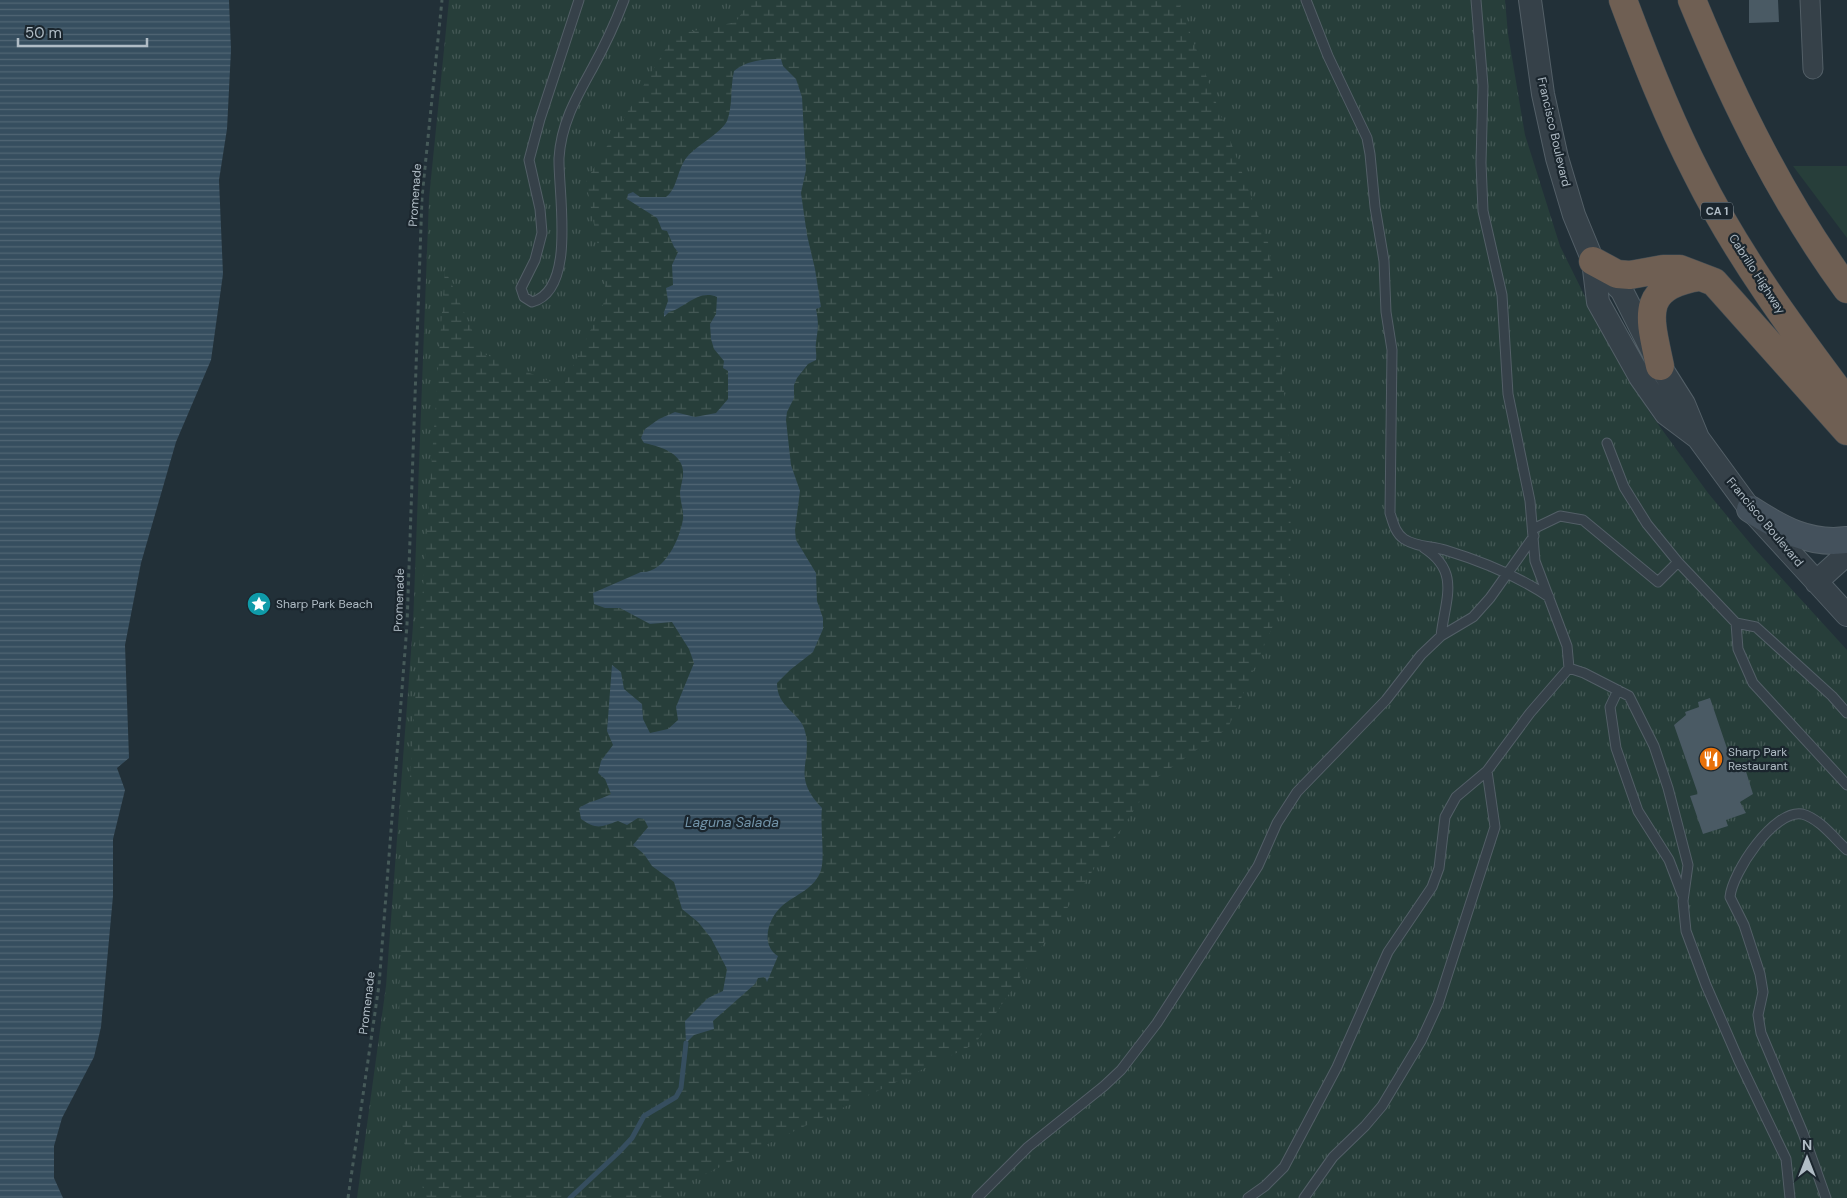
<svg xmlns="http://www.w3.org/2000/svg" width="1847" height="1198" viewBox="0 0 1847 1198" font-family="'DM Sans',sans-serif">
  <defs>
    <pattern id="grass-tufts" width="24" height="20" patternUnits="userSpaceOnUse" patternTransform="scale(1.25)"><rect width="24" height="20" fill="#273e3a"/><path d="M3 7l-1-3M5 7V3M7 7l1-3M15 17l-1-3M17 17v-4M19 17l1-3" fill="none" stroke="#445855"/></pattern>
    <pattern id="wetland-marsh" width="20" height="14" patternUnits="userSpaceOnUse" patternTransform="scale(1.25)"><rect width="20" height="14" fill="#273e3a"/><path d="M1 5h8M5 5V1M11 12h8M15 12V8" fill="none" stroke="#445855"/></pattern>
    <pattern id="water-rules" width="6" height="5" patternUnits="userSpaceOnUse" patternTransform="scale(1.25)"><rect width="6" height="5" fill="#364e5f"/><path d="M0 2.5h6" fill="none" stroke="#516674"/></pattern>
  </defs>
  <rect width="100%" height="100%" fill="#223038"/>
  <path fill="url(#grass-tufts)" d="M449,0H1505L1508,34L1525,135L1560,246L1606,339L1650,413L1708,493L1754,548L1847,650V1198H357L386,986L413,625L429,198Z"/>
  <path fill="url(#wetland-marsh)" d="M750,0H1178L1269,245L1291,461L1290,587L1228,728L1155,779L975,1044L689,1182L663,1198H427L403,1140L399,994L408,805L445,269L482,353L563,387L607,296L586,181L674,35L736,22Z"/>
  <path fill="#273e3a" d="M1793,166H1847V238Z"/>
  <path fill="url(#water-rules)" d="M0,0H229L231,50L227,129L219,180L223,274L211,360L176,442L141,563L125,645L129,758L117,768L125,790L113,839V896L101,1027L94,1057L62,1118L54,1146V1178L63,1198H0Z
    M781,59L783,66L796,79L802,97L806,170L801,193L807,235L815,269L821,307L816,309C819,324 818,328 816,343C815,349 817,353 816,360L808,364L797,378L794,385V398L787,412L786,420L791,465L800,491L795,530L796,540L816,573L817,601L823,618V629L813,652L790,670L777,683C777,707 798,712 804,728C815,760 789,775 822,808C820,824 825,858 821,870C815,889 796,894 782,906C768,918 760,945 778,956L767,982L765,977L758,978L755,984L713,1021L714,1029L694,1035L686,1043L685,1021L708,998L723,991L727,969L711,938L698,922L682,909L674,882L652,866L644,854L633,845L648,827L644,819L638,818L627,825L618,821C601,827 597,830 581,819L579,808C589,801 600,800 611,794L605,779L598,773L601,761L613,745L607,731L612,665L621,672L624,689L642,704L643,719L650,733L668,729L678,720L676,707L694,663L689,649L672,622L650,624L620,608H605L594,604L593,593L641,572C664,574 680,539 683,519C684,511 680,501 680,492C681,483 685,475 682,466C677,451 658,446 644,443L641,438L645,429L659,419L675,412L695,417L716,413L728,399V371L723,368L724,361L714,349L711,339L710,324L716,314L717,297C698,289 684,309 669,312L664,317V312L668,301L666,288L673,285L672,265L678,252L674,247L667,231L662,230L657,218L627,199L628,194L633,192L640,197H666C678,188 677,169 687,157C697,145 721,133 727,121C733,105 730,88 734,71C747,60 764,59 781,59Z"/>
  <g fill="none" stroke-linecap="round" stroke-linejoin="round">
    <path stroke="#364e5f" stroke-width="5" d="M570,1198L618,1153L632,1138L644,1116L676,1097L681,1088L686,1043"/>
  </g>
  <path fill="#4a5a64" d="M1749,0H1778L1779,22L1749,23Z
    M1710,698L1733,766L1744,765L1753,794L1740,802L1746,813L1726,820L1728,826L1703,834L1690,796L1698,794L1674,725L1686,715L1685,712L1699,707L1698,702Z"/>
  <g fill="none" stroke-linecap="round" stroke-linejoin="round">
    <g stroke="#535f67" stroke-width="11">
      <path id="service" d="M579,0L540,119L529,160L540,209L542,233L535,260L521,288L524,297L532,302C577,290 558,193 559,158C561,124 576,98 592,69C604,47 615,24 624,0
        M1306,0L1328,56L1367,138L1370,154L1375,207L1384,261L1386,312L1392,350L1390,513C1393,522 1395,533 1404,539C1416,547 1432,546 1445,550C1481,561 1518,576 1549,597
        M1476,0L1483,86L1481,163L1483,211L1502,295L1508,394L1530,501L1535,561L1567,646L1569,668
        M1607,443L1624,487L1647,524L1678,562L1736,623L1756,627L1832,696L1847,713
        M1533,529L1560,516L1583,520L1658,582L1678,562
        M1424,548C1461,572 1445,599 1441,636
        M1736,623L1738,649L1753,683L1847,785
        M1618,690L1610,707L1616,748L1638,811L1669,860L1682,894
        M977,1198L1028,1147L1104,1086L1121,1070L1157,1023L1258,866L1277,823L1297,792L1386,700L1421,655L1441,636L1473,617L1490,598L1534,536
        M1248,1198L1265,1186L1284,1167L1337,1067L1388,952L1432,887L1439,868L1445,817L1456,797L1487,771
        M1304,1198L1333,1157L1365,1126L1382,1106L1421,1041L1438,1004L1495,827L1487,771L1530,713L1569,668L1584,673L1629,696L1654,746L1668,788L1688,865L1683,901L1686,931L1706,985L1739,1061L1786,1159L1790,1198
        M1826,1198L1803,1133L1761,1033L1758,1015L1763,992L1760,974L1744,925L1730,897C1732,873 1774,809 1802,814C1819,818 1835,839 1847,850"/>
    </g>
    <g stroke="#535f67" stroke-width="21">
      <path id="minor" d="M1810,0L1813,69"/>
    </g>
    <g stroke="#535f67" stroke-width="24">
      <path id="tertiary" d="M1530,0L1543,94L1557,158L1574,215L1593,261L1598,302L1640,377L1666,414L1698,438
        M1597,265L1622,291L1660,366L1684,404L1698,438L1750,509L1847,615
        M1816,582L1847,554"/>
    </g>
    <g stroke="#535f67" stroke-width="28">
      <path id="secondary" d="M1750,509C1781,529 1809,545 1847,540"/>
    </g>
    <g stroke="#404c54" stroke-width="29">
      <path id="motorway" d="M1623,0C1645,59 1668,118 1697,174C1738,256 1792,329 1847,402
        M1692,0C1734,102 1782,200 1847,289
        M1593,261L1617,274L1630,275L1663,269H1680L1714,282L1847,431
        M1660,366C1650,318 1638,287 1699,277"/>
    </g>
    <path stroke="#465a59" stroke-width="3" stroke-dasharray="4 4" stroke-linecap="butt" d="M348,1198L379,985L407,625L422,197L442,0"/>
    <use href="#service" stroke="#364149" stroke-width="9"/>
    <use href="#minor" stroke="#364149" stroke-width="19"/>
    <use href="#tertiary" stroke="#364149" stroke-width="22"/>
    <use href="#secondary" stroke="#44515c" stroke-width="26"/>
    <use href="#motorway" stroke="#6f5f53" stroke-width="28"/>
  </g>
  <defs>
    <g id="sight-disc" transform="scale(1.25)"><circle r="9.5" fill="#0f9aa8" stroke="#1b262e"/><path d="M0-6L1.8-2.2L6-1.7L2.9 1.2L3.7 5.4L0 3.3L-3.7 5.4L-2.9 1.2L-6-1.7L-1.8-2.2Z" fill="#fff"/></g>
    <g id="restaurant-disc" transform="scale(1.25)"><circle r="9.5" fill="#e8710a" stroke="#1b262e"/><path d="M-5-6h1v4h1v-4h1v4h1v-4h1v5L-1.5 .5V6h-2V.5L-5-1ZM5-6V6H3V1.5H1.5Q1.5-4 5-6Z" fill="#fff"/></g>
  </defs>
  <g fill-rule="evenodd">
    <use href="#sight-disc" x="259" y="604"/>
    <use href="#restaurant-disc" x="1711" y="759"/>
  </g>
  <g text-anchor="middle" stroke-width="4.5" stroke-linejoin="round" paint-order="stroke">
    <rect fill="#1b262e" stroke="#838f98" stroke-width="1" x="1701" y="202.5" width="32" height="17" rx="4"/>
    <g font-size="11" font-weight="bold" fill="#b0bcc5">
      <text x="1717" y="215">CA 1</text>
    </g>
    <g font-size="12" fill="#b0bcc5" stroke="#1b262e">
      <text transform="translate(1554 132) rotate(77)" y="4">Francisco Boulevard</text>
      <text transform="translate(415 195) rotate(-86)" y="4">Promenade</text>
      <text transform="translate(1757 274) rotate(57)" y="4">Cabrillo Highway</text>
      <text transform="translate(1765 522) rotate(50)" y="4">Francisco Boulevard</text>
      <text transform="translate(399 600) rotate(-88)" y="4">Promenade</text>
      <text transform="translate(367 1003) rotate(-83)" y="4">Promenade</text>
    </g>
    <g font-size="12" fill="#b0bcc5" stroke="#1b262e" text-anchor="start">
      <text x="276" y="608">Sharp Park Beach</text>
      <text x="1728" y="756">Sharp Park<tspan x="1728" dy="14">Restaurant</tspan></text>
    </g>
    <g font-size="14" font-style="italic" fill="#7293a8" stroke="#1b262e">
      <text x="732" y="827">Laguna Salada</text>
    </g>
  </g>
  <g transform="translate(1807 1158)" stroke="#1b262e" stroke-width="4" paint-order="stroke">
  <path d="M0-4L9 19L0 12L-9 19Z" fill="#b0bcc5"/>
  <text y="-8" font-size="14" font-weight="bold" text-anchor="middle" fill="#b0bcc5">N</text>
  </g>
  <path d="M18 38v8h129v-8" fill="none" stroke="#b0bcc5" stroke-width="2.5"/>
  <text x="25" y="38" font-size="15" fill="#b0bcc5" stroke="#1b262e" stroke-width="4" paint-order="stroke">50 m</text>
</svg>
